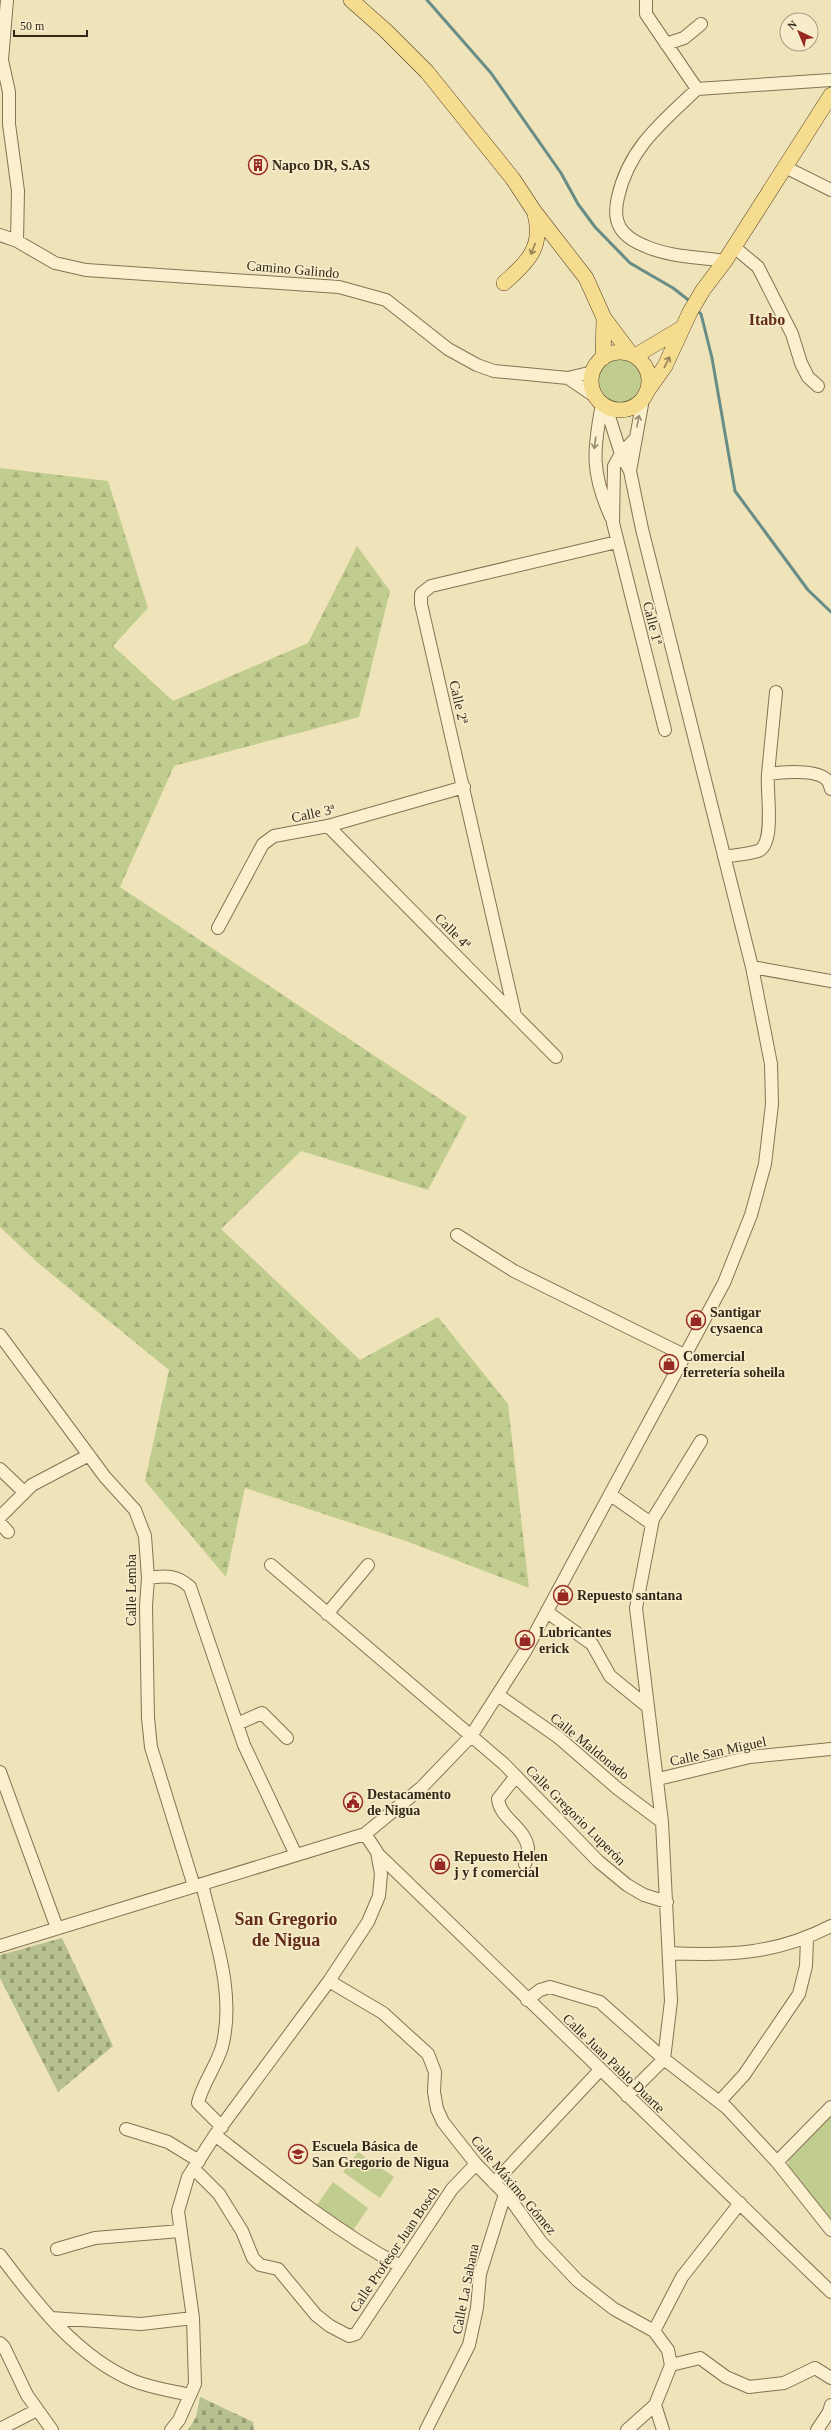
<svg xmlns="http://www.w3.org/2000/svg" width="831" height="2430" viewBox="0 0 831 2430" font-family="'Times New Roman',serif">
  <defs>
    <pattern id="forest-firs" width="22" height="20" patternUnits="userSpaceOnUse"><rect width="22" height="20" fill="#c1cd8e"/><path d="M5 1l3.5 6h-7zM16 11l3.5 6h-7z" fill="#a6b07a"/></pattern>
    <pattern id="cemetery-stones" width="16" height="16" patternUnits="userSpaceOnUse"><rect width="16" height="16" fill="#b7c18f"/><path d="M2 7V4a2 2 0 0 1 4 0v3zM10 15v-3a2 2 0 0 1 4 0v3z" fill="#969d74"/></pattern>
  </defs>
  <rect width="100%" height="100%" fill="#efe3ba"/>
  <path fill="#c1cd8e" d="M595 381a25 25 0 1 1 50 0a25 25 0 1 1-50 0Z
    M831,2114V2225L788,2169L789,2156Z
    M358,2152L394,2177L380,2198L343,2172Z
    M333,2182L368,2208L352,2232L317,2205Z"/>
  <path fill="url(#forest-firs)" d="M0,468L108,481L148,608L113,646L173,701L308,643L357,546L390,591L359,717L174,766L120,887L467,1117L428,1190L301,1151L221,1229L360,1360L438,1317L508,1404L529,1588L406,1541L245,1488L226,1577L145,1481L169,1370L38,1263L0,1227Z"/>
  <path fill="url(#cemetery-stones)" d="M62,1938L113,2046L58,2092L0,1978V1955Z
    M200,2397L253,2422L254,2430H188L196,2417Z"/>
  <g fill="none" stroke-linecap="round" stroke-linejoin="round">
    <path stroke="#678d86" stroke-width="3" d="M427,0L491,73L561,173L578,204L595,227L630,263L673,288L691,302
      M697,310L701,314L712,358L735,491L808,590L831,612"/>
    <g stroke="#867254" stroke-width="14">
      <path id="minor" d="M7,0L2,60L9,92V124L18,191L17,241
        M646,0V14L697,89
        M666,44L684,38L701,24
        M785,167L831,190
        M0,235L17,241L55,263L86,270L339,287L386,300L448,349L477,365L494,371L568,378L593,372
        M734,247L758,267L792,334L801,363L808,377L818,386
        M725,261C700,257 669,257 645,246C620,236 612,222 618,197C629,148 662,122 697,89L831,80
        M568,378L596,397
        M602,404C593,451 591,473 611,517
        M634,440L621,454L614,466L613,523L665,730
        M630,471L643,399
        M768,774L776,692
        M328,826L556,1057
        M724,857C735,855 748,854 758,851C776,844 766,791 768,774C782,772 817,769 827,780C829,782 830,786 831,789
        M218,928L263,844L274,836L328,826L464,787
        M752,967L831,981
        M515,1015L421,604V594L431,586L617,542
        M457,1235L514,1271L686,1356
        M0,1335L105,1477L135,1510L145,1536L148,1578L146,1606L148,1718L151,1747L194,1886
        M0,1469L24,1492
        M611,1495L652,1524
        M0,1517L32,1485L89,1455
        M0,1523L8,1532
        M271,1565L504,1764L598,1861L627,1885L644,1895L667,1902
        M148,1578C165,1575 177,1575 190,1587L244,1745L296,1855
        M547,1612L592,1644L610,1676L648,1707
        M327,1614L368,1565
        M498,1695L558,1737L618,1789L662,1822
        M237,1724L262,1713L287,1738
        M0,1772L57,1928
        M516,1776L498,1799C500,1819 525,1827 528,1848C528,1853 526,1859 525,1864
        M658,1779L750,1757L831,1749
        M378,1854L831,2292
        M202,1884C214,1936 236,1993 222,2047C216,2067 202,2084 198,2103L222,2127
        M0,1946L365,1834L421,1788L471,1736L526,1650L724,1283L751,1215L765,1164L772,1104L771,1064L752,967L642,529L630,471L621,454L606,407
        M669,1953C729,1956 777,1954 831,1926
        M329,1981L383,2013L428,2054L435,2072L434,2092L437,2109L443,2122L476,2164L511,2200L541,2242L578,2281L614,2309L654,2331L668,2350L671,2365L655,2405L627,2430
        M527,2000L540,1990L550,1987L600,2002L664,2059L727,2108L777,2162L831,2230
        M627,2096L664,2059L671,2001L662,1822L636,1608L653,1519L701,1441
        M720,2101L744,2075L799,1994L806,1966L807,1938
        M126,2129L168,2142L199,2161
        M215,2135C275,2182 333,2229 400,2266
        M777,2162L831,2107
        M194,2169L219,2194L242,2231L253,2258L260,2265L278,2269L316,2315L330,2326L349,2336L356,2334L452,2189L476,2164
        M494,2183L600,2070
        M57,2249L95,2238L180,2231
        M0,2255C36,2303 77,2357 134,2381C152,2388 172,2391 190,2395
        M51,2318L141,2324L193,2318
        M654,2331L682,2277L740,2203
        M0,2343L4,2347L27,2395L52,2430
        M671,2365L700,2358L726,2377L749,2387L784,2383L815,2368L831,2378
        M655,2405L663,2430
        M0,2429L37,2410
        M171,2430L179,2420L195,2384L193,2318L178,2211L188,2177L215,2135L329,1981L368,1922L379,1896L381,1874L377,1852L365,1834
        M426,2430L469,2345L477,2308L480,2274L505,2194
        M817,2430L829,2412L831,2405"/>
    </g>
    <g stroke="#533f29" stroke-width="16">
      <path id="major" d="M351,0L386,31L427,72L513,179L534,211L586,278L604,318L631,354
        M504,283C527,263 544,247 535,214
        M591 381a29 29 0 1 1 58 0a29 29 0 1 1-58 0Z
        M635,356L682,328
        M603,358L604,318
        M646,393L665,366L690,312L703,290L725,261L831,95"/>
    </g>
    <use href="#minor" stroke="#faf0cd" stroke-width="12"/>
    <use href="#major" stroke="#f6dc8f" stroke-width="15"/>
  </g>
  <defs><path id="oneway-shaft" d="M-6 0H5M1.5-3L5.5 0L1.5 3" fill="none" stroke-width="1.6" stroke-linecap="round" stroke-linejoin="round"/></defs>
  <g stroke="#958254">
    <use href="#oneway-shaft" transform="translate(533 249) rotate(111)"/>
    <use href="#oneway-shaft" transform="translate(667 362) rotate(-64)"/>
  </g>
  <g stroke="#978c74">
    <use href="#oneway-shaft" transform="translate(638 421) rotate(-79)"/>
    <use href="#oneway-shaft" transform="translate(595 443) rotate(98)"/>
  </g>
  <defs>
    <g id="building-ring" transform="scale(1)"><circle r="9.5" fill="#f6ecca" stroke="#972922" stroke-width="1.5"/><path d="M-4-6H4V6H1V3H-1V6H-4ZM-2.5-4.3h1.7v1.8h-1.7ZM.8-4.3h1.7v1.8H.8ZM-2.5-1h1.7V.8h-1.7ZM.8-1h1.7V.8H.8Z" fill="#972922"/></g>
    <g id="shop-ring" transform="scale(1)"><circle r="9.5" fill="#f6ecca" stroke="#972922" stroke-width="1.5"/><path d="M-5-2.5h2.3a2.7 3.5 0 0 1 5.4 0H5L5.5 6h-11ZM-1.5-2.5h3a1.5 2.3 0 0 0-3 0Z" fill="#972922"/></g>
    <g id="civic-ring" transform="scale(1)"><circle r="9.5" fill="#f6ecca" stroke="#972922" stroke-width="1.5"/><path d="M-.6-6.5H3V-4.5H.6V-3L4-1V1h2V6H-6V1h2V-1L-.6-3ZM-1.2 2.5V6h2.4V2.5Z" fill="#972922"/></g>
    <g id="school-ring" transform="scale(1)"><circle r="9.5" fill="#f6ecca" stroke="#972922" stroke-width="1.5"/><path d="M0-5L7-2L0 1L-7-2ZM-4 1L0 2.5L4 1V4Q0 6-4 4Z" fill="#972922"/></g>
  </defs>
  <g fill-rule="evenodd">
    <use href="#building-ring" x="258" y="165"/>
    <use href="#shop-ring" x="696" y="1320"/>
    <use href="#shop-ring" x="669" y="1364"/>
    <use href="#shop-ring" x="563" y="1595"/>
    <use href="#shop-ring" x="525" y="1640"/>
    <use href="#civic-ring" x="353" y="1802"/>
    <use href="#shop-ring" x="440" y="1864"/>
    <use href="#school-ring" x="298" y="2154"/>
  </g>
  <g text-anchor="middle" stroke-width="3.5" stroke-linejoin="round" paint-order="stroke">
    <g font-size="14" font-weight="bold" fill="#34281a" stroke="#f6ecca" text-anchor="start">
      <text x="272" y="170">Napco DR, S.AS</text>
      <text x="710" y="1317">Santigar<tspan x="710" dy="16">cysaenca</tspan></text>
      <text x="683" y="1361">Comercial<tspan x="683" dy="16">ferretería soheila</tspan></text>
      <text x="577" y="1600">Repuesto santana</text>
      <text x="539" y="1637">Lubricantes<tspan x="539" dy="16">erick</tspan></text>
      <text x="367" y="1799">Destacamento<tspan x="367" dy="16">de Nigua</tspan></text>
      <text x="454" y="1861">Repuesto Helen<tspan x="454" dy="16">j y f comercial</tspan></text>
      <text x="312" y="2151">Escuela Básica de<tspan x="312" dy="16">San Gregorio de Nigua</tspan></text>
    </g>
    <g font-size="14" fill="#34281a" stroke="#f6ecca">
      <text transform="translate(293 269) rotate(5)" y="5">Camino Galindo</text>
      <text transform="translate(653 623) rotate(76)" y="5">Calle 1ª</text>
      <text transform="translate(459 702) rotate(77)" y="5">Calle 2ª</text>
      <text transform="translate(313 813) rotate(-12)" y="5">Calle 3ª</text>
      <text transform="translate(453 931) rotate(45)" y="5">Calle 4ª</text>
      <text transform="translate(131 1590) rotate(-90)" y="5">Calle Lemba</text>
      <text transform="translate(590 1746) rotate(39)" y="5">Calle Maldonado</text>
      <text transform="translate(718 1751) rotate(-12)" y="5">Calle San Miguel</text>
      <text transform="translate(576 1815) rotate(45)" y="5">Calle Gregorio Luperón</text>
      <text transform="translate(614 2063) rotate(44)" y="5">Calle Juan Pablo Duarte</text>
      <text transform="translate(514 2185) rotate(50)" y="5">Calle Máximo Gómez</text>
      <text transform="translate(394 2249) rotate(-56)" y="5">Calle Profesor Juan Bosch</text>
      <text transform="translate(465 2289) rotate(-79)" y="5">Calle La Sabana</text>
    </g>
    <g font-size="16" font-weight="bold" fill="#632c18" stroke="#f6ecca">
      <text x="767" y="325">Itabo</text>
    </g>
    <g font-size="18" font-weight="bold" fill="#632c18" stroke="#f6ecca">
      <text x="286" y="1925">San Gregorio<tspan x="286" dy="21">de Nigua</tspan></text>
    </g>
  </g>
  <g transform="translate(799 32) rotate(316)"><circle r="19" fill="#f6ecca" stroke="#a89e84"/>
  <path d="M0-3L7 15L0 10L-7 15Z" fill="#972922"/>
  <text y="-6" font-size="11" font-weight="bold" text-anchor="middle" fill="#34281a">N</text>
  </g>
  <path d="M14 30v6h73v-6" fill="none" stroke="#34281a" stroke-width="2"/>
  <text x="20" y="30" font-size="12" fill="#34281a" stroke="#f6ecca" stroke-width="3" paint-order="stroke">50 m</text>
</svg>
